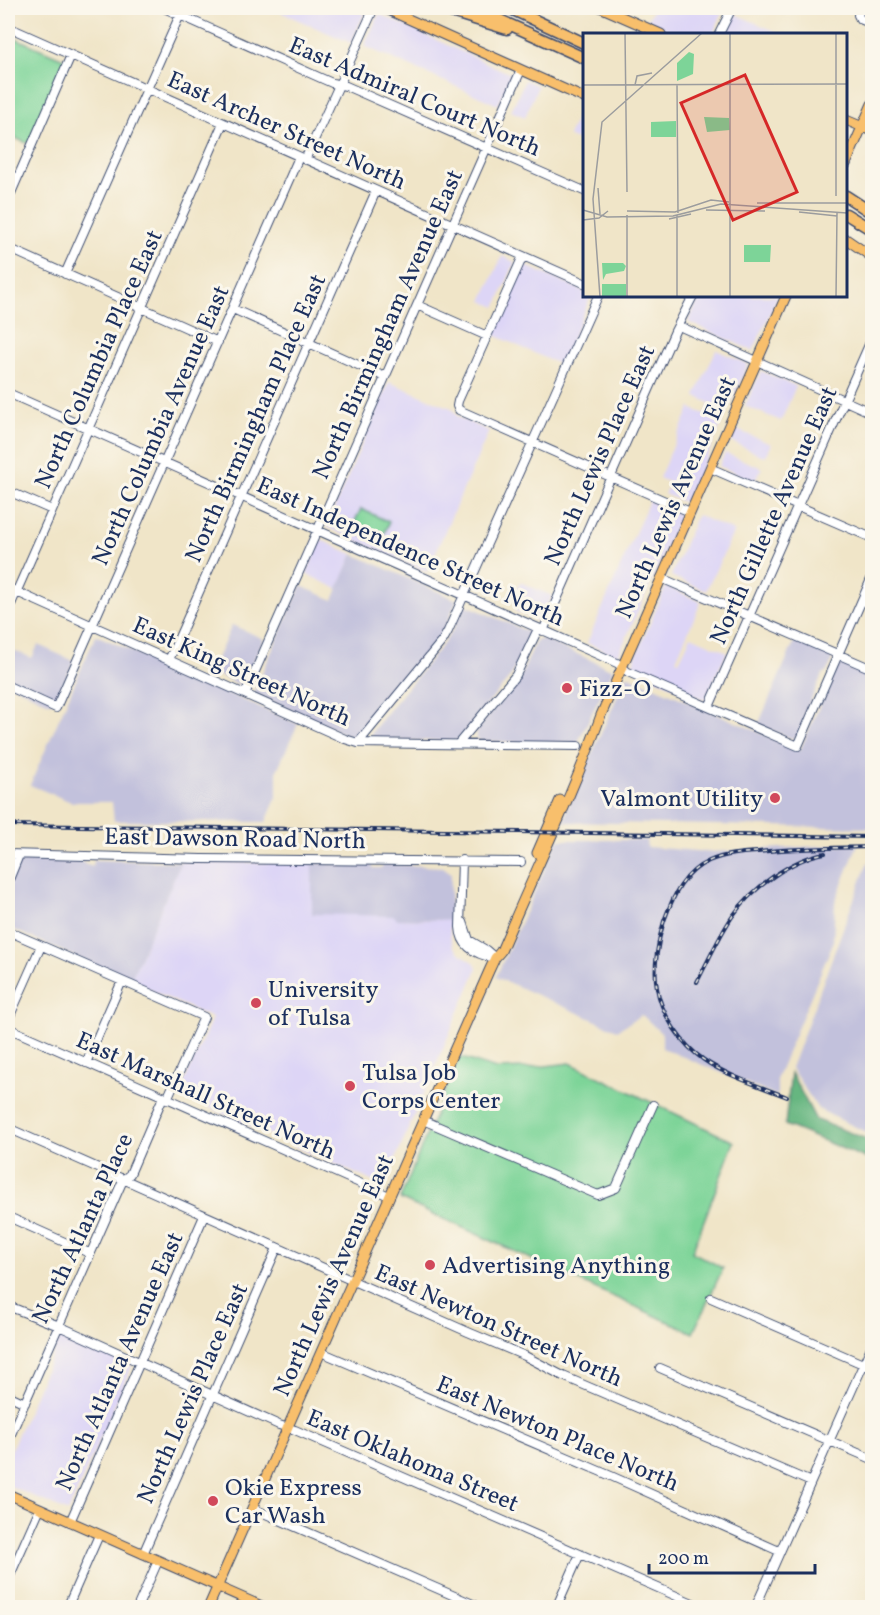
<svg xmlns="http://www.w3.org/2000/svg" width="880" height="1615" viewBox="0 0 880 1615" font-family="Vollkorn,serif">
  <rect width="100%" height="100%" fill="#fbf7ec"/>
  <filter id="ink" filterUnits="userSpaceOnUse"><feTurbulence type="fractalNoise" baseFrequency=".0167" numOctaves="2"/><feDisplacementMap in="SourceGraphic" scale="12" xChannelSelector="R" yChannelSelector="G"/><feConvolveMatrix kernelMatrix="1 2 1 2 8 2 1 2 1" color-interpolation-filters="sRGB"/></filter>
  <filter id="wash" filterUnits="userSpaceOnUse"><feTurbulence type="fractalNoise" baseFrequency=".008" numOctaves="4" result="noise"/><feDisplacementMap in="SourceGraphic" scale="24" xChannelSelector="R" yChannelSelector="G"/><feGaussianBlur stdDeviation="1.35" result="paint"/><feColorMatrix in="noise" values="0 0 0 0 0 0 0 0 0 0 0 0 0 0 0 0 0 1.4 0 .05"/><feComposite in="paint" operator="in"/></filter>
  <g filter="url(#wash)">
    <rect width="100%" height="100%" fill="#f0e5c8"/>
    <path fill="#ddd5f6" d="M271,8H364L366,10L351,43Z
      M654,8H720L724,9L713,34H676L647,21Z
      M379,14L511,74L498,105L364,46Z
      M735,14L781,34H727Z
      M525,80L538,86L525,117L511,111Z
      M582,106L584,107V143L568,136Z
      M502,256L515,262L496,307L482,301Z
      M524,265L584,291V296H591L561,365L494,335Z
      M700,296H778L753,351L688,322Z
      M716,350L748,364L686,503L664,494L670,483L659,478L690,408L705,414L710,403L695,396Z
      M761,371L796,386L781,421L745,406Z
      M389,382L451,408L458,417L489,431L427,572L326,527Z
      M735,429L771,444L765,457L730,441Z
      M725,453L762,468L754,481L719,466Z
      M649,501L681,515L618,656L587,643Z
      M697,515L734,531L706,591L671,576Z
      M321,540L353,554L338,589L306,574Z
      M520,582L552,596L540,622L515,611L513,599Z
      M666,586L701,602L676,660L679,661L691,636L727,652L705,700L631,668Z
      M181,862L312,863L396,916V919L450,920V935L453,946L458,952L475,963L477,969L385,1183L381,1185L179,1094L212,1018L130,981Z
      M61,1335L132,1366L68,1512L8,1485V1457Z"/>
    <path fill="#c2c1dc" d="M353,554L457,600L440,639L358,737L353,738L253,693L301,586L333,600Z
      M464,604L531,633L511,676L459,739L455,741L373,740L371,734L374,729L444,643L454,628Z
      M232,625L264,639L242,686L211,672Z
      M96,635L298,724L277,770V796L266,822L114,821L112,802H71L30,785Z
      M543,639L613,670L577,744L481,741L477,739L476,730L520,678L536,641Z
      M795,640L830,654L832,661L827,672L823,673L804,715L807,717L799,736L793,739L758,725Z
      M38,645L74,661L55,702H47L8,683V648L32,658Z
      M843,660L872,672V828L564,822L568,808L626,677L629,676L800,750L838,664Z
      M558,840H646L647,847L709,852L858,844L835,902L833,943L777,1077V1096L662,1048V1034L642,1015L617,1030L496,977Z
      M8,859L81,860L86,865L93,866L94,860L181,862L130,981L8,927Z
      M868,862H872V1135L818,1109L791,1068Z
      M312,863L372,864L373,868H381L384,864L443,867L451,873L450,920L396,919L395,916L312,914Z"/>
    <path fill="#7dd498" stroke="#4c827b" stroke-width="1.5" d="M8,35L66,60L29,144L8,135Z
      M361,509L389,522L381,542L351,529Z
      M459,1057L496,1069L529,1068L570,1063L734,1142L692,1252L723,1268L693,1333L400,1199Z"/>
    <path fill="#66b680" stroke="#40726f" stroke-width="1.5" d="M791,1073L816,1120L872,1141V1161L785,1125Z"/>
  </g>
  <g filter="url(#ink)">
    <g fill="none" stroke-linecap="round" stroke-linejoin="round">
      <g stroke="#3b4a6e" stroke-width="10">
        <path id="minor" d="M164,8L332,83L346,86L584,191
          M864,8L860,10L858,15L860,19L865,21L869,19L872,14L870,10L866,8
          M8,27L584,283
          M719,34L732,8
          M305,160L374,8
          M8,200L71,55
          M8,248L218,342
          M523,256L458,401L457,406L459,410L690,512
          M65,274L183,8
          M417,305L487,336
          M233,309L385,377
          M679,326L872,413
          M8,393L617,663L628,672L798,746L872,577
          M710,468L872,538
          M8,491L52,510
          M661,578L872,669
          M8,588L345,739L358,743L578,746
          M8,611L223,123
          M543,631L675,331L693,296
          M169,660L376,191
          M8,686L56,708L299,157
          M245,694L521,70
          M709,707L872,338
          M358,743L443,640L448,631L598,296
          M458,744L516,675L538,629
          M8,854L201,859L521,862
          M462,860L460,927C461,947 477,955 495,958
          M8,882L19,855
          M463,922L469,940L486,950L495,958
          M8,931L204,1017L167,1099
          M8,1020L41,946
          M8,1028L389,1196
          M86,1063L122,981
          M423,1120L598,1195L616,1188L653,1105
          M8,1128L468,1332L525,1356L563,1376L811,1482
          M8,1141L12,1130
          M13,1219L89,1253
          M711,1298L872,1368
          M8,1306L59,1326L279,1425L295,1430L704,1608
          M321,1352L611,1476L779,1551
          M660,1368L872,1459
          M8,1395L25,1403
          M8,1441L123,1180L130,1174L163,1097
          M252,1508L482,1608
          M70,1522L204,1216
          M143,1554L277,1248
          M8,1580L40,1508
          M67,1608L99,1535
          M137,1608L158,1561
          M556,1608L580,1554
          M755,1608L872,1345"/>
      </g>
      <g stroke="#3b4a6e" stroke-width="11">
        <path id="major" d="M384,8L584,98
          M602,8L661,34
          M846,120L872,131
          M846,164L872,104
          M846,239L872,257
          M537,853L560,800
          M8,1494L266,1608
          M208,1608L489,971L495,958L501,951C534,873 572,796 601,715L786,296"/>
      </g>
      <g stroke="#3b4a6e" stroke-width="13">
        <path id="highway" d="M438,8L507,29
          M473,8L584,58
          M509,8L584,43
          M846,196L872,213
          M846,214L872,230"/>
      </g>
      <use href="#minor" stroke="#fff" stroke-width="8"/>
      <use href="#major" stroke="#f8bf6c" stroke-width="9"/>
      <use href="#highway" stroke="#f8bf6c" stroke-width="10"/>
      <g stroke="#1b2f5e" stroke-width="4">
        <path id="rail" d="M8,825L872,837
          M697,982C708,961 718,938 732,917C751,889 791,859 825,853
          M787,1097C762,1087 725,1075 704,1060C682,1045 661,1014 657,988C653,968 658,940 664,921C673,896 684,872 709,861C725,854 742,853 758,852C796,848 834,848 872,847"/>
      </g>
      <use href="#rail" stroke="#fbf7ec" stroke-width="1.5" stroke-dasharray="4.5" stroke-linecap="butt"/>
    </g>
  </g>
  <g fill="#d1495b" stroke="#fbf7ec" stroke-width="2">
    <circle cx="567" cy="688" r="6"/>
    <circle cx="775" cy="798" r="6"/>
    <circle cx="256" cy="1003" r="6"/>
    <circle cx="350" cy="1086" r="6"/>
    <circle cx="430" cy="1265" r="6"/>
    <circle cx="213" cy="1501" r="6"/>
  </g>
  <g text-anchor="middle" stroke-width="6" stroke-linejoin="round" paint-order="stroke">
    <g font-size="24" fill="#1b2f5e" stroke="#fbf7ec">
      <text transform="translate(415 96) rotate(23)" y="8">East Admiral Court North</text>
      <text transform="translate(287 130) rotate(24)" y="8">East Archer Street North</text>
      <text transform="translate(387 324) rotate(-66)" y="8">North Birmingham Avenue East</text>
      <text transform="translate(98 359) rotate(-66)" y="8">North Columbia Place East</text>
      <text transform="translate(255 418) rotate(-66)" y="8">North Birmingham Place East</text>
      <text transform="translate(160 425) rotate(-66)" y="8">North Columbia Avenue East</text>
      <text transform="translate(599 455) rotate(-66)" y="8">North Lewis Place East</text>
      <text transform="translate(675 497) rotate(-66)" y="8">North Lewis Avenue East</text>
      <text transform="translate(773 515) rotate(-66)" y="8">North Gillette Avenue East</text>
      <text transform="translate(411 551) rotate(24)" y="8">East Independence Street North</text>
      <text transform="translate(242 671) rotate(24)" y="8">East King Street North</text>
      <text transform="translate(235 838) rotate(1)" y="8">East Dawson Road North</text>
      <text transform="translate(206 1095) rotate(24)" y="8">East Marshall Street North</text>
      <text transform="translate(82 1228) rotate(-65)" y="8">North Atlanta Place</text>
      <text transform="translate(333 1275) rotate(-66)" y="8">North Lewis Avenue East</text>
      <text transform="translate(499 1325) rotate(24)" y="8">East Newton Street North</text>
      <text transform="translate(119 1361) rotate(-66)" y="8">North Atlanta Avenue East</text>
      <text transform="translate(192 1393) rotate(-66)" y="8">North Lewis Place East</text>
      <text transform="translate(558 1433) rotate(23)" y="8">East Newton Place North</text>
      <text transform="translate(413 1460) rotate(23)" y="8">East Oklahoma Street</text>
    </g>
    <g font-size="24" fill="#1b2f5e" stroke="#fbf7ec" text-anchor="start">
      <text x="579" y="696">Fizz-O</text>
      <text x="763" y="806" text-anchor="end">Valmont Utility</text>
      <text x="268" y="997">University<tspan x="268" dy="28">of Tulsa</tspan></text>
      <text x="362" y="1080">Tulsa Job<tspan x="362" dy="28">Corps Center</tspan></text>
      <text x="442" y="1273">Advertising Anything</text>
      <text x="225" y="1495">Okie Express<tspan x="225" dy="28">Car Wash</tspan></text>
    </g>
  </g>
  <g transform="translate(583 33)">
    <rect width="264" height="264" fill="#f0e5c8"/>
    <path d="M106,19L111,21L110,41L94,48V30ZM121,84L146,85L147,97L124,99ZM93,88V104H68V89ZM161,212H188L187,229H161ZM19,230H40L43,233L41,238L23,241L20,247ZM19,251H43V264H19Z" fill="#7dd498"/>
    <path fill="none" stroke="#9b9c9e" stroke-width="1.5" d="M42,0L44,159M147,0V264M94,51L95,180M0,52L264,51M52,52L54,43L69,40M15,155L17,181M253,163V0M174,170H264M0,177L24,184L90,183L138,171L264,180M123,177L182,178M44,178L92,179L128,167L146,169M216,179L254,183M94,182V264M86,186L108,181M0,187L16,185L25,178M17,264L10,166L19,89L119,0M44,264V182M253,264L254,180"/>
    <path fill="#d62828" fill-opacity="0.15" stroke="#d62828" stroke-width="3" d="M162,42L214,159L150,187L98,70Z"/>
    <rect width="264" height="264" fill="none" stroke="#1b2f5e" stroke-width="3"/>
  </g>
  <rect width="880" height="1615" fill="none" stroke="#fbf7ec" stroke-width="30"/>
  <path d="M649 1564v9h166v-9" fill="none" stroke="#1b2f5e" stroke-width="3"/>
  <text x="658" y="1564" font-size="18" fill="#1b2f5e" stroke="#fbf7ec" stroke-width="4.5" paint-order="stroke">200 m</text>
</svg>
